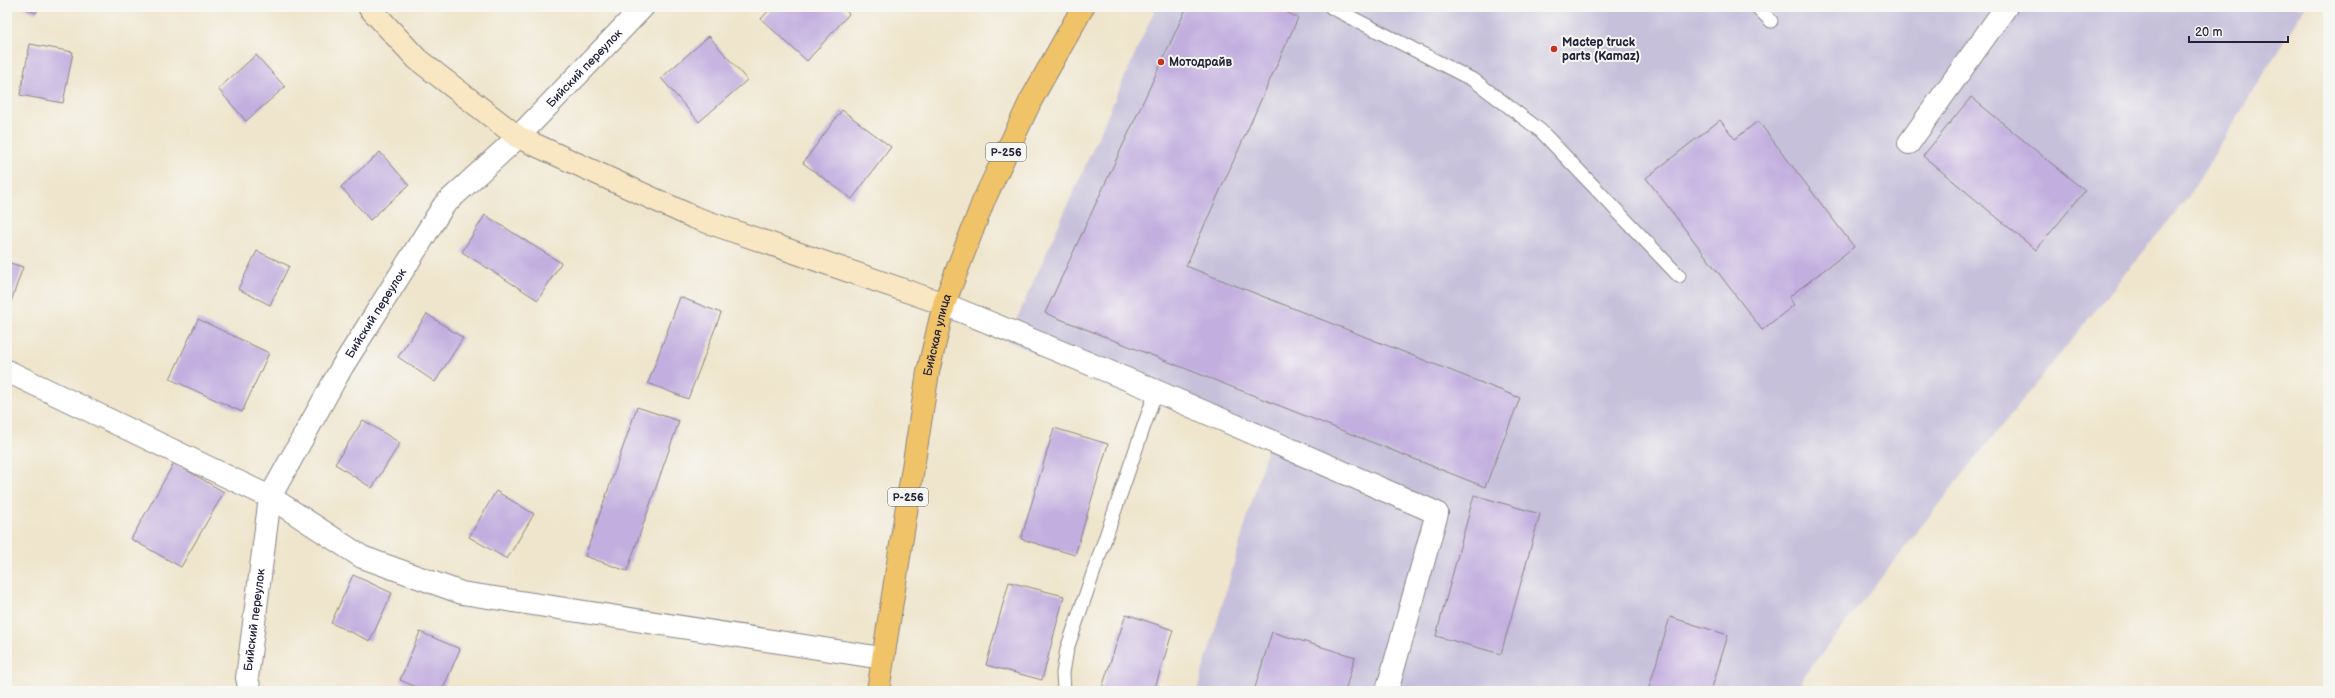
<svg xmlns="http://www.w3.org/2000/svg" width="2335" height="698" viewBox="0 0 2335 698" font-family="'Balsamiq Sans',sans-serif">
  <rect width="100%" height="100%" fill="#f6f6f2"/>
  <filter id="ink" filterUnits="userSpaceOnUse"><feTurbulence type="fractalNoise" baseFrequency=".025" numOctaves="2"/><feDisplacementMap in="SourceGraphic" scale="8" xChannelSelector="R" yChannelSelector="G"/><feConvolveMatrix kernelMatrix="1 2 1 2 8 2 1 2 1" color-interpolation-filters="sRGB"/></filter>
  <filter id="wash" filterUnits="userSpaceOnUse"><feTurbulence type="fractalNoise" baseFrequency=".012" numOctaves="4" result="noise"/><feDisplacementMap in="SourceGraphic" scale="16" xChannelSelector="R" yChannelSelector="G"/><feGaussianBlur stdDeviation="0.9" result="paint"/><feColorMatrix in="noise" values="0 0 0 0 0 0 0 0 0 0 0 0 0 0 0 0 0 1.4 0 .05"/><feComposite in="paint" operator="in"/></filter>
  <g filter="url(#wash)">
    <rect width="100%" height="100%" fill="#efe5cc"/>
    <path fill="#c6c0da" d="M1156,7H2305L2189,196L1968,467L1804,676L1799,691H1197L1268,446L1007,341Z"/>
    <g id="blocks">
      <path fill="#c2aedf" d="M22,7H39L36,13Z
        M772,7H842L849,14L807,61L761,19Z
        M1187,7H1276L1298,18L1186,266L1520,398L1485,487L1045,313Z
        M709,36L747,80L699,122L661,78Z
        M30,44L73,52L63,103L20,95Z
        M256,55L285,87L246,121L218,89Z
        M1971,97L2085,191L2036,250L1923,156Z
        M842,110L891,147L852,199L803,163Z
        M1720,120L1735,139L1758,121L1854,247L1789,297L1794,305L1762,330L1646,178Z
        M380,152L409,185L370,220L341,187Z
        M485,215L561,263L538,300L462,252Z
        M257,251L289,266L270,305L238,289Z
        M7,262L23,267L7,313Z
        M680,297L721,313L688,399L648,383Z
        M427,314L463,338L435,382L398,357Z
        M198,319L269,353L242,412L170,379Z
        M637,407L679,421L627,571L585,556Z
        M363,420L400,443L372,488L335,464Z
        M1054,428L1108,444L1075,555L1021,539Z
        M174,463L224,492L181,567L131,539Z
        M496,491L534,514L507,559L469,537Z
        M1474,495L1540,514L1501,654L1436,636Z
        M353,575L392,593L370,641L331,623Z
        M1009,582L1064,596L1042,680L986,665Z
        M1126,614L1173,630L1154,691H1101Z
        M1670,617L1728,635L1711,691H1648Z
        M420,632L460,649L442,691H425L400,680Z
        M1272,632L1355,657L1345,691H1254Z"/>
    </g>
  </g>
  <g filter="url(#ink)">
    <use href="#blocks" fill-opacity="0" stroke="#888484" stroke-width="1"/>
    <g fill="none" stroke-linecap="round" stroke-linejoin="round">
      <g stroke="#888484" stroke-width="15">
        <path id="lane" d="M1331,7L1475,81L1541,131L1679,276
          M1757,7L1771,21
          M1064,691L1063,673L1067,649L1156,391"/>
      </g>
      <g stroke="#888484" stroke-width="24">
        <g id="street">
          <path d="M1909,143L2006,7"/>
          <path d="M944,304L1156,391L1437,513L1387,691"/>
          <path d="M7,371L270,497L362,557L462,593L882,658"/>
          <path id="s1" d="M250,691L247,678L270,497L342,367L444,205L518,137L643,7"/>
        </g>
      </g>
      <g stroke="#888484" stroke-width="24">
        <path id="secondary" d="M369,7L417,59L518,137L693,217L944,304"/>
      </g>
      <g stroke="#888484" stroke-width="24">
        <g id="primary">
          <path id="s2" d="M878,691L928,372L944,304L983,202L1031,100L1083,7"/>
        </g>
      </g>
      <use href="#lane" stroke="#fff" stroke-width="13"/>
      <use href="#street" stroke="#fff" stroke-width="22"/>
      <use href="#secondary" stroke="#f9e7c3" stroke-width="22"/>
      <use href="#primary" stroke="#f0c369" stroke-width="22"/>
    </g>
  </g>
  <g fill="#c8321e" stroke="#f6f6f2" stroke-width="1.5">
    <circle cx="1554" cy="49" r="4"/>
    <circle cx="1161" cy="62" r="4"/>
  </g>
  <g text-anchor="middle" stroke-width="4" stroke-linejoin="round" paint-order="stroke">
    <g fill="#f6f6f2" stroke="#626272" stroke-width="1">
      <rect x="986" y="143" width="40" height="18" rx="3"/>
      <rect x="888" y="488" width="40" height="18" rx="3"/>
    </g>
    <g font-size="11" font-weight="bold" fill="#22223b">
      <text x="1006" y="156">Р-256</text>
      <text x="908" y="501">Р-256</text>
    </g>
    <g font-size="12" font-weight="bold" fill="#22223b" stroke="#f6f6f2" text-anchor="start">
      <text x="1562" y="46">Mactep truck<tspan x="1562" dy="14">parts (Kamaz)</tspan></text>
      <text x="1169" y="66">Мотодрайв</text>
    </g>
    <g font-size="12" fill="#22223b" stroke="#f6f6f2">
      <text dy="4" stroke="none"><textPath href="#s1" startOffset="732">Бийский переулок</textPath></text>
      <text dy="4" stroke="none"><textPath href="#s1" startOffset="408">Бийский переулок</textPath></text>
      <text dy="4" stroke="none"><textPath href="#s2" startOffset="361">Бийская улица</textPath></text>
      <text dy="4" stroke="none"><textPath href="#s1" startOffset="72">Бийский переулок</textPath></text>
    </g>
  </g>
  <rect width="2335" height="698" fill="none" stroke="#f6f6f2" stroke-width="24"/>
  <path d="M2189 36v6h99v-6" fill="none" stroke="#22223b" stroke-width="2"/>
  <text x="2195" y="36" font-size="12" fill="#22223b" stroke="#f6f6f2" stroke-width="3" paint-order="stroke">20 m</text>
</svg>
